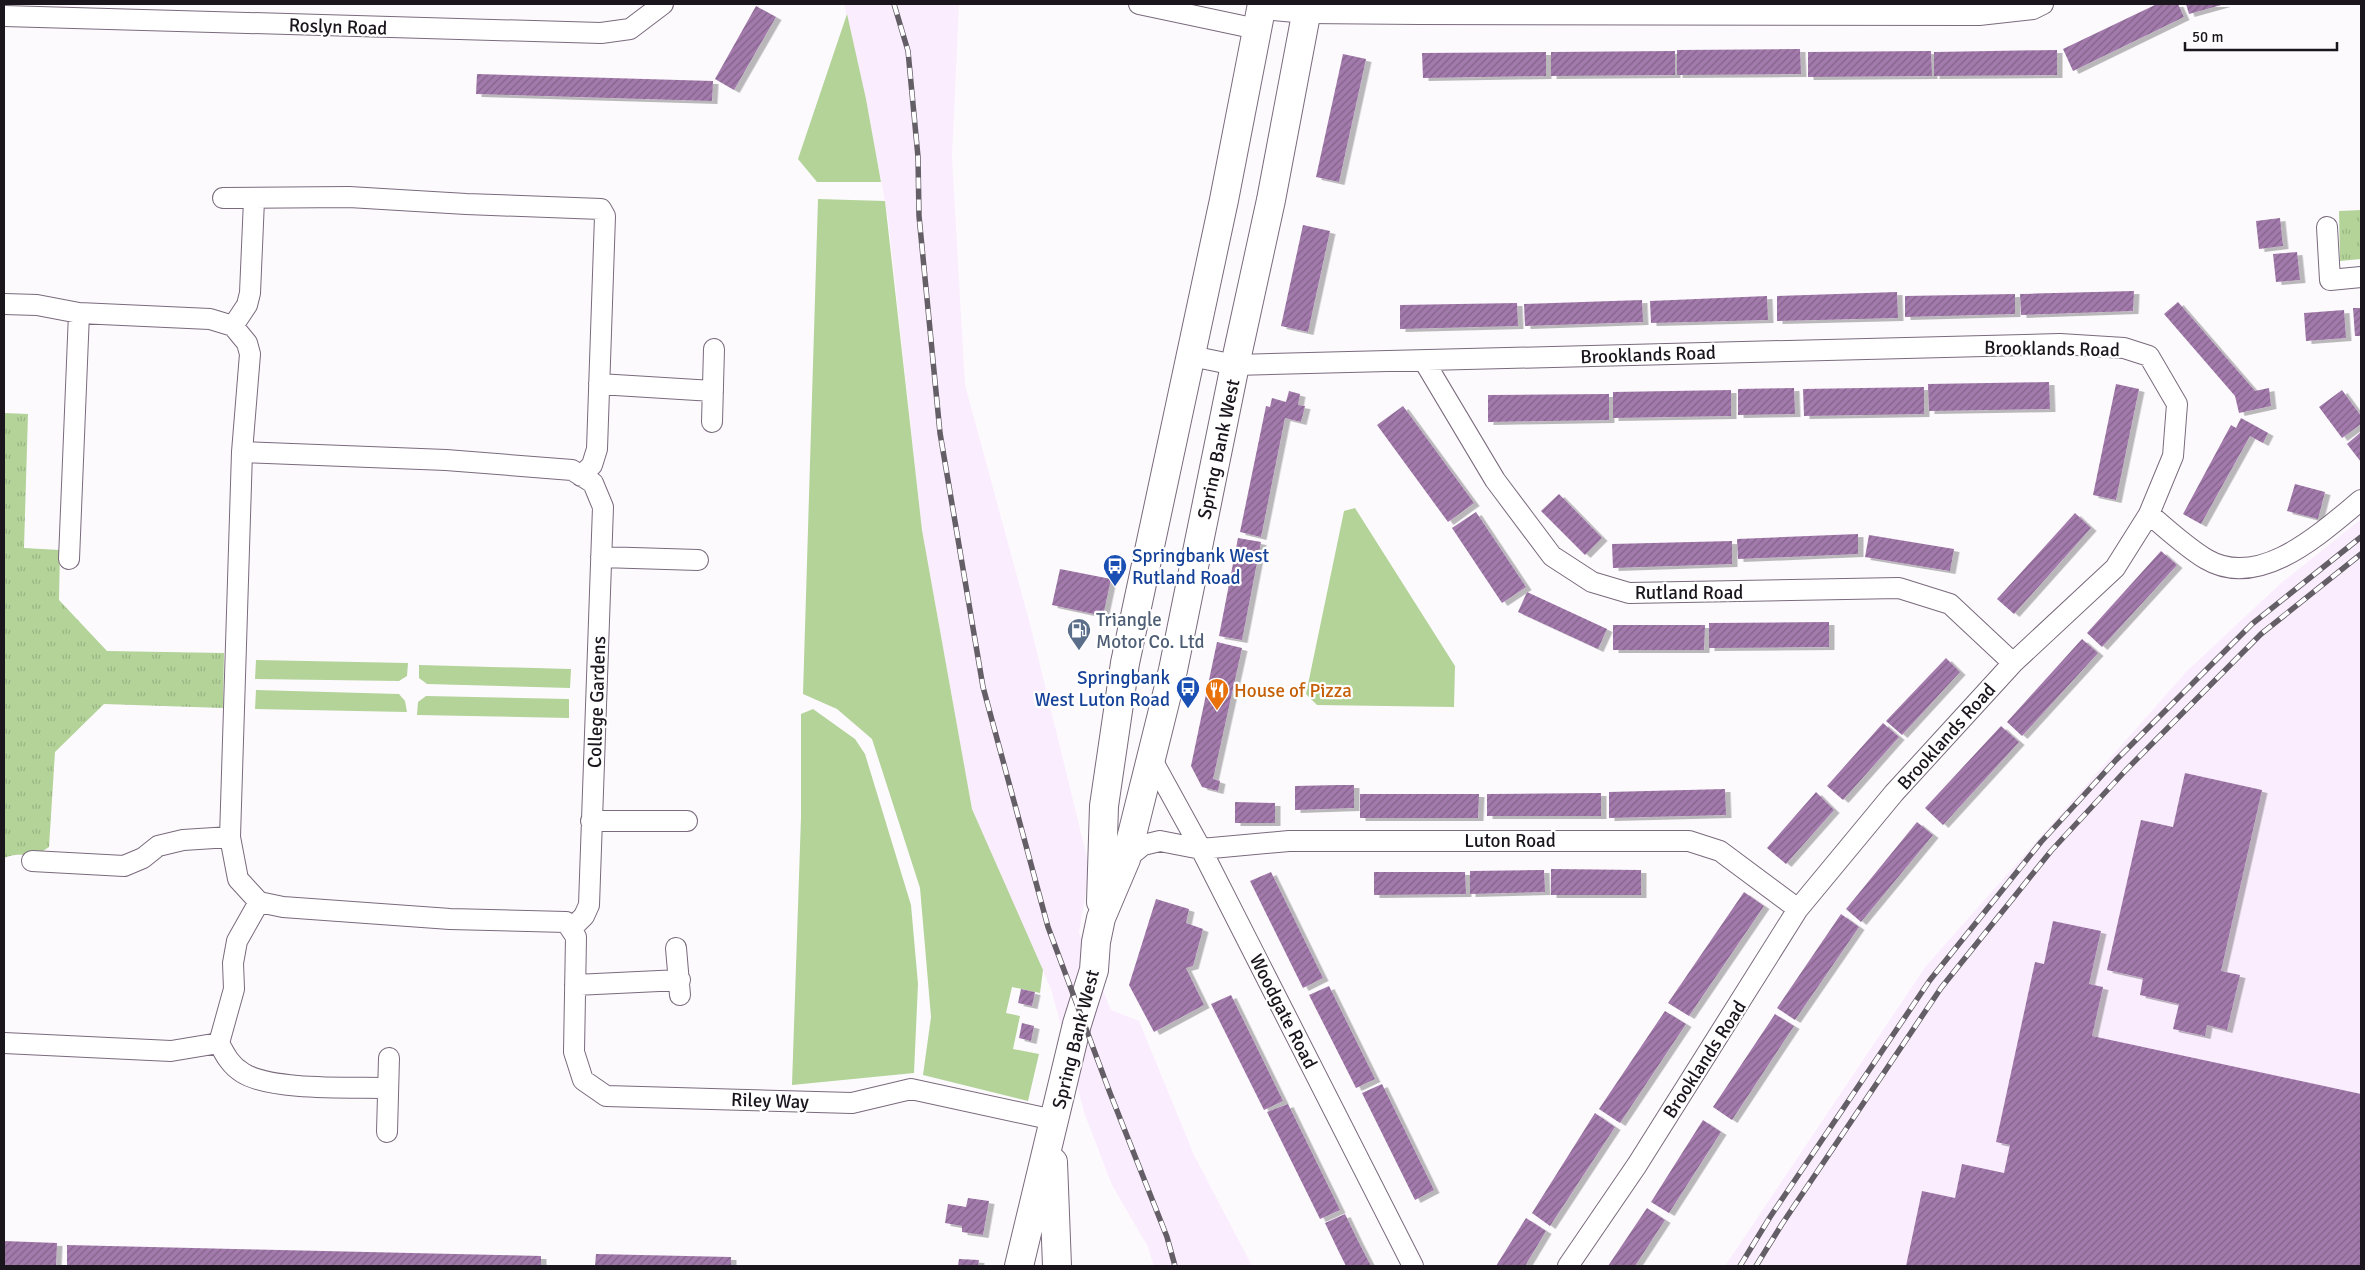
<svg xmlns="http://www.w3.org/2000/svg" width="2365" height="1270" viewBox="0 0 2365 1270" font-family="Signika,sans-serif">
  <defs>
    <pattern id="park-tufts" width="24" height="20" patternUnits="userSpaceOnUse" patternTransform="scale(1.25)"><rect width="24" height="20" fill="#b3d399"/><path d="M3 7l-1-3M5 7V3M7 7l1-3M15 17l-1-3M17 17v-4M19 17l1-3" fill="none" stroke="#99b483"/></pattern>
    <pattern id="building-hatch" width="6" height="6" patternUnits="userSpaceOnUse" patternTransform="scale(1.25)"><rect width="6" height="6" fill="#a27aab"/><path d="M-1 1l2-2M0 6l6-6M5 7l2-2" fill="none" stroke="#83638b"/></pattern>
    <filter id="shadow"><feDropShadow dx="5.5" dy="3" stdDeviation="0" flood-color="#0004"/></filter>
  </defs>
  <rect width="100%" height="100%" fill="#fdfafe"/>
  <path fill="#faedfd" d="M844,4H959L952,157L965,385L1030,624L1090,870L1079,932L1111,1010L1139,1021L1194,1155L1252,1266H1154L1148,1247L1112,1185L1085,1115L1051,989L972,809L922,530L888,218L866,99Z
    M2361,519V1266H1725L1926,966L2187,671L2280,584Z"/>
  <path fill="#b3d399" d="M847,14L866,99L881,182H817L798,159Z
    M818,199L885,201L922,530L972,809L1043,970L1040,993L1012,987L1006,1013L1020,1016L1013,1049L1039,1054L1028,1101L923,1075L931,1017L920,888L872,739L837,709L803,694Z
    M1355,508L1455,666L1454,707L1317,705L1306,694L1344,511Z
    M256,660L408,663L407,676L399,681L255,679Z
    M419,665L571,669L570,688L427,684L419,678Z
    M256,690L399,694L405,701L407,712L255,709Z
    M426,696L569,699V718L417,715L418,702Z
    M813,709L855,739L865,754L911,905L918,984L914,1073L792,1085L801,817V714Z"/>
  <path fill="url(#park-tufts)" d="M2361,210V259L2340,261L2339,211Z
    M4,413L28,414L24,548L60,550L59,600L107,651L224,653L223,708L104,704L55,752L49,847C30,861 23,850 4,858Z"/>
  <path fill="url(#building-hatch)" filter="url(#shadow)" d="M2157,4H2178L2184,17L2073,71L2063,49Z
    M2186,4H2225L2189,14Z
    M756,6L776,17L734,90L715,79Z
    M1800,49L1801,74L1677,75V50Z
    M2057,50V75L1934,76V52Z
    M1675,51V75L1551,76V52Z
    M1931,51L1932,76L1808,77V52Z
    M1546,52V76L1423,78L1422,53Z
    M1343,54L1366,59L1339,182L1316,177Z
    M477,74L713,81L712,101L476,94Z
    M2280,218L2283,246L2259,249L2256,221Z
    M1303,225L1330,231L1308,332L1281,326Z
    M2297,252L2300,280L2276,282L2273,254Z
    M2134,291L2133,311L2021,315L2020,294Z
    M1897,292L1898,318L1777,321V296Z
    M2015,294V314L1905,317V296Z
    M1767,296L1768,320L1651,323L1650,301Z
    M1642,300L1643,322L1525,326L1524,304Z
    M2178,302L2255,391L2269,388L2271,406L2239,413L2235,396L2164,314Z
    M1517,303L1518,326L1400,329V305Z
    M2353,308H2361V336H2355Z
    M2344,310L2346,338L2306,341L2304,313Z
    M2049,382L2050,409L1929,411L1928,384Z
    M2116,384L2139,389L2116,500L2093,495Z
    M1924,387V414L1804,416L1803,389Z
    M1794,388L1795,414L1738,415V389Z
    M1731,390V416L1613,418V392Z
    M2342,390L2361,416V424L2342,438L2319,407Z
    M1289,391L1300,394L1298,405L1305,406L1301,422L1285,418L1261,537L1240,532L1266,406L1270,407L1272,398L1286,402Z
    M1609,394V420L1488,422V395Z
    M1403,406L1474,503L1448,522L1377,425Z
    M2241,418L2268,433L2263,443L2250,436L2201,524L2183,514L2231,425L2236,428Z
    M2361,432V462L2347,444Z
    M2295,484L2325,492L2318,519L2287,511Z
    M1559,494L1602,538L1585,555L1541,511Z
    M1476,512L1526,587L1502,603L1452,528Z
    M2075,513L2091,528L2014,614L1997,599Z
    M1858,534V554L1738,559L1737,539Z
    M1869,535L1954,549L1950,571L1865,557Z
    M1238,538L1261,542L1242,640L1219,636Z
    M1732,541V564L1613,568L1612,544Z
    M2161,551L2177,565L2102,647L2087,633Z
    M1060,569L1111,579L1103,616L1052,605Z
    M1527,592L1607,629L1598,649L1518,612Z
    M1829,622V647L1709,648V623Z
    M1613,625H1705L1704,650H1613Z
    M2082,639L2098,653L2022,736L2007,722Z
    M1217,642L1242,648L1213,779L1220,781L1218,791L1202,787L1191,766Z
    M1946,658L1960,672L1902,735L1886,721Z
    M1883,723L1899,737L1843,800L1827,786Z
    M2001,726L2019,742L1943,825L1925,808Z
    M2185,773L2262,790L2221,971L2240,975L2227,1030L2207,1025L2205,1036L2173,1029L2179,1004L2140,995L2143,978L2107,970L2141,820L2173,827Z
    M1339,785H1354V808L1295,810V786Z
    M1725,789L1726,815L1609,818V792Z
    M1816,792L1834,810L1786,864L1767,848Z
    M1601,793V816H1487V794Z
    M1360,794H1479L1478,818H1360Z
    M1235,802L1275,803V823H1235Z
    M1917,822L1933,835L1861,922L1846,909Z
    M1551,869L1641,870V895H1551Z
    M1544,870L1545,892L1470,894V871Z
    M1271,872L1323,978L1303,988L1250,881Z
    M1374,872H1465L1466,894L1374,895Z
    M1744,892L1764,906L1689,1016L1668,1003Z
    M1156,899L1189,909L1186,923L1203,929L1193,966L1186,968L1204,1005L1154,1032L1129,985Z
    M1841,914L1859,927L1795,1020L1777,1008Z
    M2053,921L2101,931L2089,984L2103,987L2092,1036L2361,1094V1266H1906L1922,1191L1955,1198L1962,1164L2004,1173L2010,1145L1996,1142L2035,962L2044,964Z
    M1329,986L1375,1079L1356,1088L1309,995Z
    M1021,989L1035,992L1032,1006L1018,1003Z
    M1231,995L1283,1101L1264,1110L1211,1004Z
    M1665,1011L1686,1024L1620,1123L1599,1109Z
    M1775,1014L1794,1026L1732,1120L1713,1107Z
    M1022,1023L1034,1026L1031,1041L1019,1038Z
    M1382,1084L1434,1190L1415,1200L1362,1093Z
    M1288,1104L1340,1210L1320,1219L1267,1112Z
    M1595,1113L1615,1127L1550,1226L1532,1213Z
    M1703,1120L1721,1132L1669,1213L1651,1202Z
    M968,1198L989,1201L983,1235L962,1232V1226L945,1223L948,1204L966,1207Z
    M1647,1208L1665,1220L1635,1266H1608Z
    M1345,1214L1358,1241L1371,1266H1346L1338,1250L1325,1223Z
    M1526,1218L1546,1231L1525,1266H1496Z
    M4,1241L57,1243L56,1266H4Z
    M67,1245L541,1256V1266H67Z
    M596,1254L731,1257V1266H595Z
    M959,1259L979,1260L978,1266H958Z"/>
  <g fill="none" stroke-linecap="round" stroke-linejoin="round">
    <g stroke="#796a7c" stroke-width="22">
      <path id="street" d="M1139,4L1257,29
        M1261,9L1306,13L1419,14L1979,15L2033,9L2043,4
        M4,16L601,33L630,29L663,4
        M223,198L349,197L466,204L601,209L605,216L597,449L592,465L581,476
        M2327,227L2330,280L2361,277
        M4,304L37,305L79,313L210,319L233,326L247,343L250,354L242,452L446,460L572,470L593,483L603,507L589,905L584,916L571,929
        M233,326L247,305L250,293L254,200
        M1191,356L1235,365L2060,344L2124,348L2149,356L2177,404L2173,456L2149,514L2115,568L2013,663L1894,793L1798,909L1637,1165L1568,1266
        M1424,361L1495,480L1552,556L1592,582L1629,593L1899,588L1950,604L2013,663
        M599,384L713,391
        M712,422L714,349
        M242,452L230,837L238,879L259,902L283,907L450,919L566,922L576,937L574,1052L583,1080L606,1096L852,1103L911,1089L1054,1120
        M2149,514C2167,529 2186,547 2206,559C2260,591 2322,532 2361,500
        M601,557L698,560
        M69,559L79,313
        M1151,758L1201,849L1413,1266
        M591,821H687
        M1126,859L1143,845L1160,841L1201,849L1289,841H1689L1720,851L1798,909
        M32,861L124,866L143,858L158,846L183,840L230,837
        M676,948L680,995
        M575,985L680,980
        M4,1043L171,1051L219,1043L234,989L233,963L237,941L259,902
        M219,1043C225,1055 231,1066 243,1073C272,1091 352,1087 388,1088
        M387,1132L389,1058"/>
    </g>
    <g stroke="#796a7c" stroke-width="30">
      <path id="secondary" d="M1101,902L1104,806L1125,663L1224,200L1262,4
        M1053,1162L1057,1266
        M1019,1266L1077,1024L1094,970L1096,942L1101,918L1126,859L1173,670L1235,365L1271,200L1308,4"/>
    </g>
    <use href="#street" stroke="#fff" stroke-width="20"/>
    <use href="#secondary" stroke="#fff" stroke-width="28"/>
    <g stroke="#645f66" stroke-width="5.5">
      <path id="rail" d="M894,4L908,51L918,157L919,216L940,433L983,687L1048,927L1110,1093L1167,1237L1175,1266
        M1740,1266L1770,1217L1930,980L2041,842L2116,760L2252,624L2361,537
        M1756,1266L1782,1224L1941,988L2051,851L2126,770L2261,634L2361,554"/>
    </g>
    <use href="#rail" stroke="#fff" stroke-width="4" stroke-dasharray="11" stroke-linecap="butt"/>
  </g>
  <defs>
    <g id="bus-pin" transform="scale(1.25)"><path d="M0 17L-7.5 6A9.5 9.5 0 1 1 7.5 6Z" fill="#1a4fb4" stroke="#fff"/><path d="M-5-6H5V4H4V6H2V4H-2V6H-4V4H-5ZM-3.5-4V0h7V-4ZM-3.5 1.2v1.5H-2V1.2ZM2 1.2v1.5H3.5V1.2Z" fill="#fff"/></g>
    <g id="fuel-pin" transform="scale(1.25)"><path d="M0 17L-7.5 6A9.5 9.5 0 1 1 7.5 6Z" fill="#5c6f8a" stroke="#fff"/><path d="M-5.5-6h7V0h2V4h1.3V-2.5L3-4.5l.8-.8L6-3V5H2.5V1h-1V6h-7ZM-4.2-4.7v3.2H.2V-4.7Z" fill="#fff"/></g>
    <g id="restaurant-pin" transform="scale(1.25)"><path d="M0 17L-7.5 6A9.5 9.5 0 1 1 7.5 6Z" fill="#e8710a" stroke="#fff"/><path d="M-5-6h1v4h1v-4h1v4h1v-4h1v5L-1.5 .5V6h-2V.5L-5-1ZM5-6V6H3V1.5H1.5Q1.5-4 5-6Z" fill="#fff"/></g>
  </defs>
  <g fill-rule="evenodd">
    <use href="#bus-pin" x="1115" y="566"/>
    <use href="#fuel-pin" x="1079" y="630"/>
    <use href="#bus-pin" x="1188" y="688"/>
    <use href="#restaurant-pin" x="1217" y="690"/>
  </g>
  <g text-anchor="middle" stroke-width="4.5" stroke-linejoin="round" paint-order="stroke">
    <g font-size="19" fill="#1b151d" stroke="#fff">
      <text transform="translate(338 26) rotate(2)" y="7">Roslyn Road</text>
      <text transform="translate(2052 348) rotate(1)" y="7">Brooklands Road</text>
      <text transform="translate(1648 354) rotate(-2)" y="7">Brooklands Road</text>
      <text transform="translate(1218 449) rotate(-78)" y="7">Spring Bank West</text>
      <text x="1689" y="599">Rutland Road</text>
      <text transform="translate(596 702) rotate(-88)" y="7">College Gardens</text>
      <text transform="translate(1946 736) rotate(-48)" y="7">Brooklands Road</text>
      <text x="1510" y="847">Luton Road</text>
      <text transform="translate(1284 1011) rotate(63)" y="7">Woodgate Road</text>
      <text transform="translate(1075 1039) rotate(-76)" y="7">Spring Bank West</text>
      <text transform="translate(1704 1059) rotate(-57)" y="7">Brooklands Road</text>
      <text transform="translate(770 1100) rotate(2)" y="7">Riley Way</text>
    </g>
    <g font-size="19" fill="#164399" stroke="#fff" text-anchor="start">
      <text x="1132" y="562">Springbank West<tspan x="1132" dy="22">Rutland Road</tspan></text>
      <text x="1170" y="684" text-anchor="end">Springbank<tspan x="1170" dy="22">West Luton Road</tspan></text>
    </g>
    <g font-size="19" fill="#4e5e75" stroke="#fff" text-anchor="start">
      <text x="1096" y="626">Triangle<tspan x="1096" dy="22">Motor Co. Ltd</tspan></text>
    </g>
    <g font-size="19" fill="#c56008" stroke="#fff" text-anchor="start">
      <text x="1234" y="697">House of Pizza</text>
    </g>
  </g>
  <rect width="2365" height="1270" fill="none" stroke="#1b151d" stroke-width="10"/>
  <path d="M2185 42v8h152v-8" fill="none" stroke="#1b151d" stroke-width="2.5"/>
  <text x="2192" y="42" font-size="15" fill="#1b151d" stroke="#ffffff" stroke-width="4" paint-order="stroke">50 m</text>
</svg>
